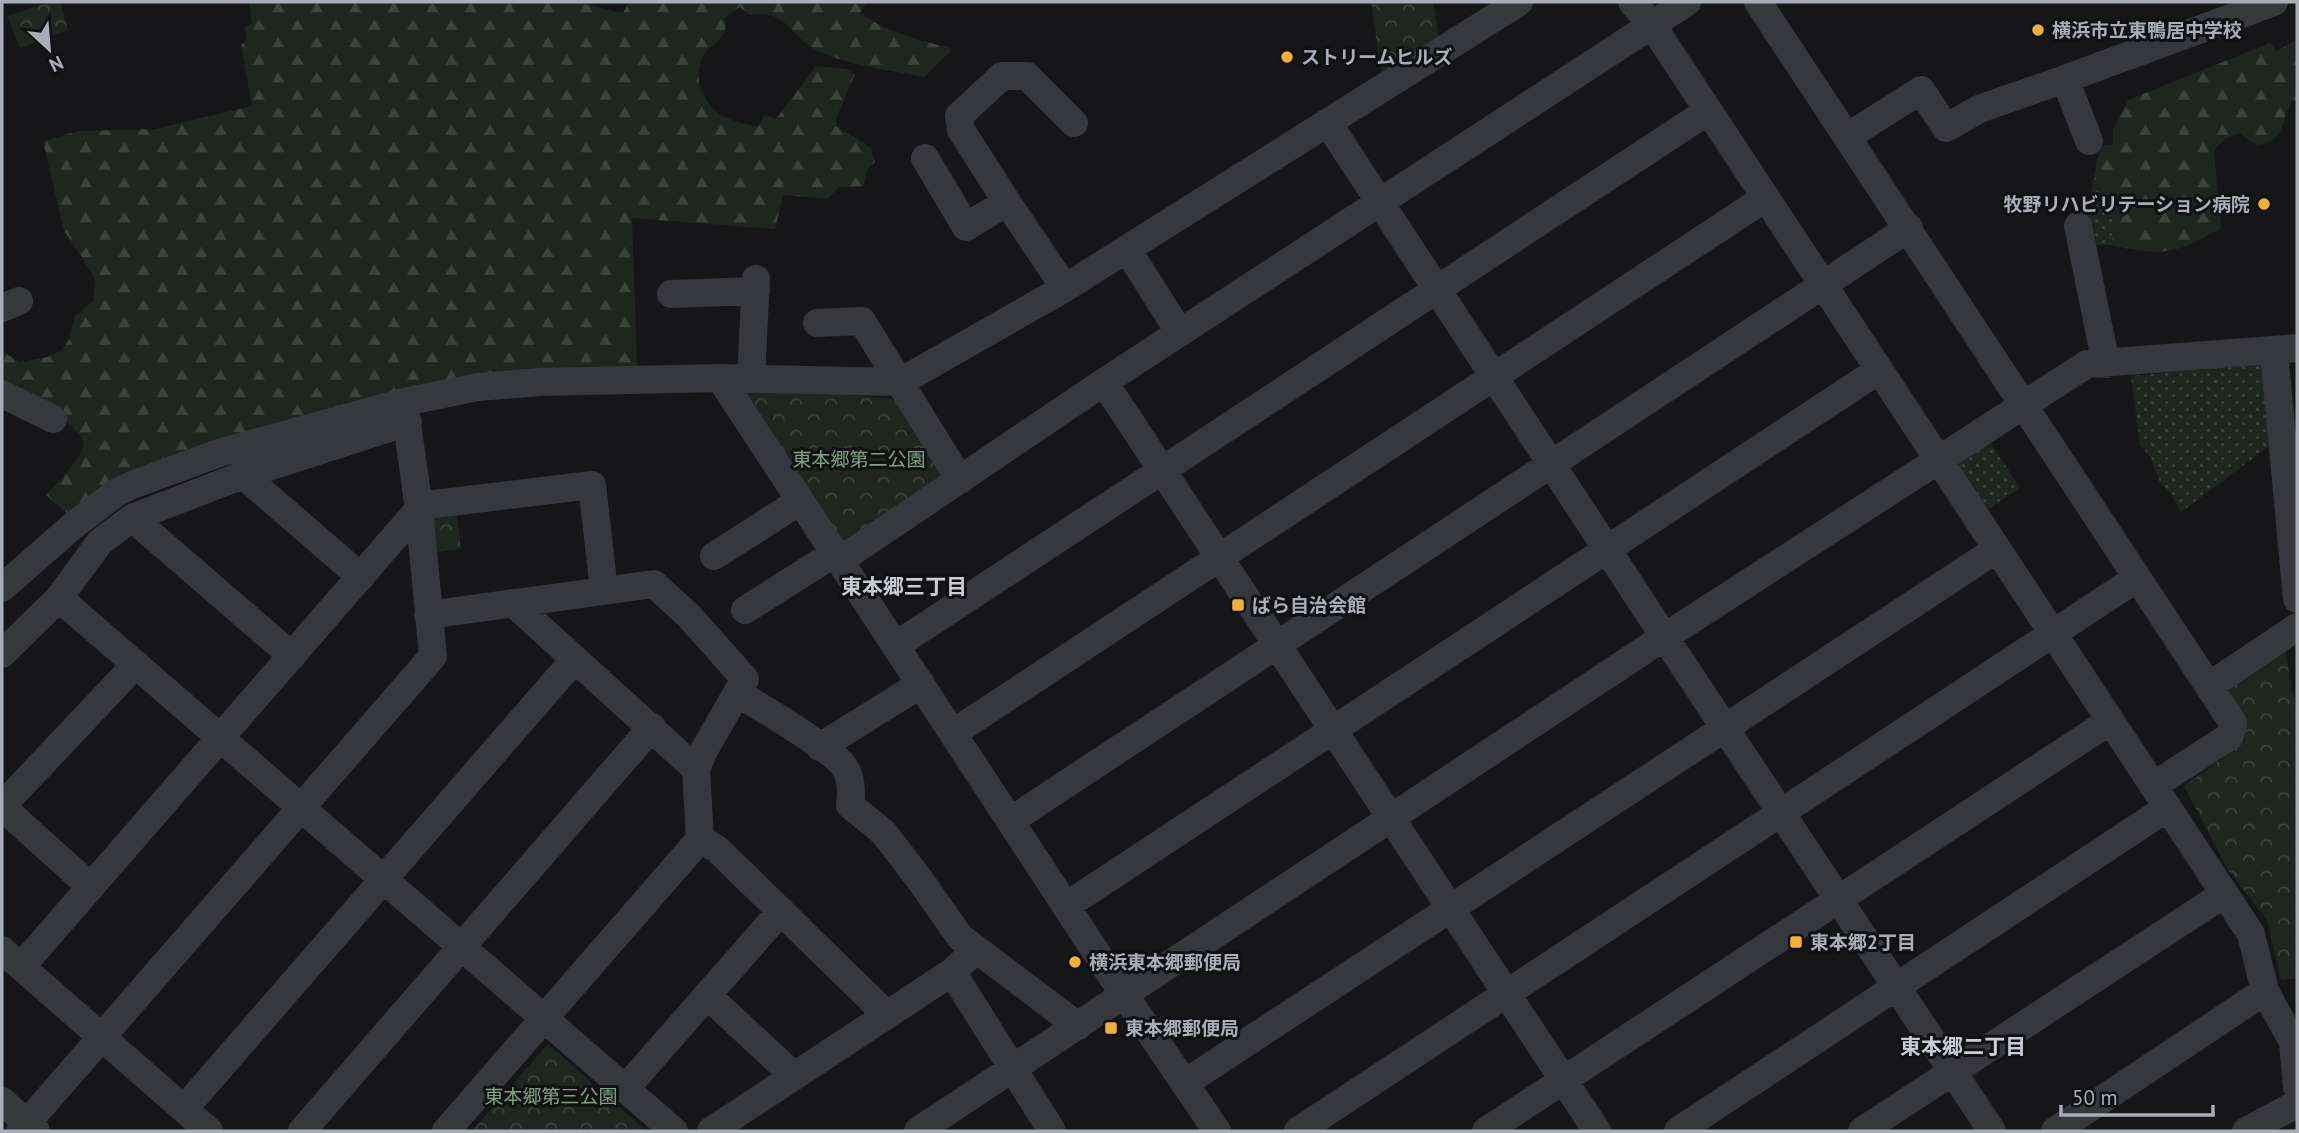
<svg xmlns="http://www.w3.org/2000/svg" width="2299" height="1133" viewBox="0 0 2299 1133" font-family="'PT Sans','Noto Sans JP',sans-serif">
  <defs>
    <pattern id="grass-dots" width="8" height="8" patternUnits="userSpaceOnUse" patternTransform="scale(1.75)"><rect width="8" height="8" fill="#1e261f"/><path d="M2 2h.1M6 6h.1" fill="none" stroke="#3c433d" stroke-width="1.8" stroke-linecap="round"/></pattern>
    <pattern id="forest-firs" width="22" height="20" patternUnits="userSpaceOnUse" patternTransform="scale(1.75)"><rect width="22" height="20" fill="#1e261f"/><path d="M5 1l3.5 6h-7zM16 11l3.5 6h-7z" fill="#3c433d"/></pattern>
    <pattern id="park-crowns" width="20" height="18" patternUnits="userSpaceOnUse" patternTransform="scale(1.75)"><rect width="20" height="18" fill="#1e261f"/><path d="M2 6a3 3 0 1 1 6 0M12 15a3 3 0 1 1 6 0" fill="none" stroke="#3c433d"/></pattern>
  </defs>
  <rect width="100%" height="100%" fill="#161618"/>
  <path fill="url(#grass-dots)" d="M2095,170L2098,187L2112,219V245H2088L2086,221Z
    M2262,363L2272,444L2181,512L2171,494L2160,482L2151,458L2140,445L2131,376Z
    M1989,440L2020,488L1984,512L1954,470L1958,459Z"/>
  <path fill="url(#forest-firs)" d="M249,2H576L623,13L629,2H867L860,13C888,33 920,40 953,49L924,77C889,70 850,66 818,51C790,37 787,8 750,15L740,7L724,18C732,38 710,42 703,57C692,77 703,103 721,115C731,121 746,124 758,127L765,115L776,119L816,66L846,69L855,74L837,116L836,126L871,148L875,162L867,169L864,186L839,187L827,199L783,195L775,229L632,218L637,366L491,373L71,517L46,495C56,483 78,463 83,448C91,427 19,394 2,385V351L19,362L48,357L62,350L69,339L74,317L93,301L95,280L82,257L64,231L43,141L79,131L155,129L252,106L241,44L247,42L245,26L252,24Z
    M2297,39V100L2292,101C2278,126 2289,137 2258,146L2239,133L2225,139L2214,150L2221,228C2177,254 2162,257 2112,245V219L2098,187L2095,170L2100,146L2113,145V130L2128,100L2270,43L2277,51Z"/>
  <path fill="url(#park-crowns)" d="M50,2H60L68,30L20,48L7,16Z
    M1371,2H1433L1439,36L1381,72Z
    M736,384L900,400L951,475L842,549Z
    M456,509L461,549L433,553L428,512Z
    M2285,646L2292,694L2297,705V978L2281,980L2267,920L2228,870L2184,786L2245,742L2244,720L2224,683Z
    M548,1044L646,1131H472Z"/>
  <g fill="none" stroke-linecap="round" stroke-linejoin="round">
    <path stroke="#37383d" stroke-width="28" d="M1632,2L1652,25L2251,934L2265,991L2293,1042L2297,1087
      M1758,2L2233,723L2230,736L2153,786
      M2065,79L2274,2
      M1328,123L1652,618L1992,1131
      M1847,137L1921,90L1946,128L1979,109L2065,79L2089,141
      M925,158L966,227L1007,202L1065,288
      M1007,202L961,130L959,116L1002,76H1027L1074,123
      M2078,226L2106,364
      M1127,249L1180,333
      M671,294L756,291
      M2,308L19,301
      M817,323L862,321L960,480
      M2274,351L2297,599
      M720,378L1111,975L1217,1131
      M751,378L756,279
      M1104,382L1597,1131
      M2,394L53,419
      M404,402L478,387L540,382L720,378L900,382L1065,288L1519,2
      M243,475L361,577
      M132,518L292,656
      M714,556L800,501
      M839,561L1104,382L1687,2
      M2,588L75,524L116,493L132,485L219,453L404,402L419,509L433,656L20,1131
      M59,598L674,1131
      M513,603L696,769
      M745,610L835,553
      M428,615L654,584L689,616L745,679L703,752L696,769L700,839L446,1131
      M895,646L1708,111
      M2,654L59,598L100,542L132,518L243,475L408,422
      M2209,686L2297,627
      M738,693C758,706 836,751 845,768C852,780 852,792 850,805L884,833L920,880L960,937L1078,1026
      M953,733L1765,198
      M820,747L921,684
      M2,806L136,664
      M2,807L91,887
      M1010,821L1909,228
      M700,839L717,849L887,1015
      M1066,906L1879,370
      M2,950L209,1131
      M21,967L419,509L434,504L592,485L604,590
      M952,972L1052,1131
      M707,995L794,1076
      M1185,1083L1997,549
      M625,1089L781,911
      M2,1101L36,1131
      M184,1109L574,660
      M302,1131L652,727
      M711,1131L952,972L975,951
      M918,1131L1649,647L2087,364L2297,348
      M1298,1131L2137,578
      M1486,1131L2110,721
      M1678,1131L2167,808
      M1862,1131L2224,894
      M2055,1131L2265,991
      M2246,1131L2295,1105"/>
  </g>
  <g fill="#f2b134" stroke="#111113" stroke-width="2.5">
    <circle cx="2038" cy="30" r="7"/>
    <circle cx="1287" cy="57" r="7"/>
    <circle cx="2264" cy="204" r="7"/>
    <rect x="1231" y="598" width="14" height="14" rx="3.5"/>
    <rect x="1789" y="935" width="14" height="14" rx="3.5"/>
    <circle cx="1075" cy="962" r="7"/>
    <rect x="1104" y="1021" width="14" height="14" rx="3.5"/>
  </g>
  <g text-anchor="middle" stroke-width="6" stroke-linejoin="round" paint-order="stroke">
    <g font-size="19" font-weight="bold" fill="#a8adb8" stroke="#111113" text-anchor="start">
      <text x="2052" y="37">横浜市立東鴨居中学校</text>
      <text x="1301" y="64">ストリームヒルズ</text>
      <text x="2250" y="211" text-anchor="end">牧野リハビリテーション病院</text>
      <text x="1252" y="612">ばら自治会館</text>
      <text x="1810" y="949">東本郷2丁目</text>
      <text x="1089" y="969">横浜東本郷郵便局</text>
      <text x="1125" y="1035">東本郷郵便局</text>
    </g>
    <g font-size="19" fill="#7fa381" stroke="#111113">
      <text x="859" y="466">東本郷第二公園</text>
      <text x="551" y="1103">東本郷第三公園</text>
    </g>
    <g font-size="21" font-weight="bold" fill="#c9ccd4" stroke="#111113">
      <text x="904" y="594">東本郷三丁目</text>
      <text x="1963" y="1054">東本郷二丁目</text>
    </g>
  </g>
  <rect width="2299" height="1133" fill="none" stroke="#a8adb8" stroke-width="7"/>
  <g transform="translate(49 49) rotate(154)" stroke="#111113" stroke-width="5" paint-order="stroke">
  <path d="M0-5L12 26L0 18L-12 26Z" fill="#a8adb8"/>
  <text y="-10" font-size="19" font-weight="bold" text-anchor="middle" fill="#a8adb8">N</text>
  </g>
  <path d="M2061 1105v10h152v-10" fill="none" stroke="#a8adb8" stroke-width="3.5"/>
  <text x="2072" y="1105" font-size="21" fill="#a8adb8" stroke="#111113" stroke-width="5" paint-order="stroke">50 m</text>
</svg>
